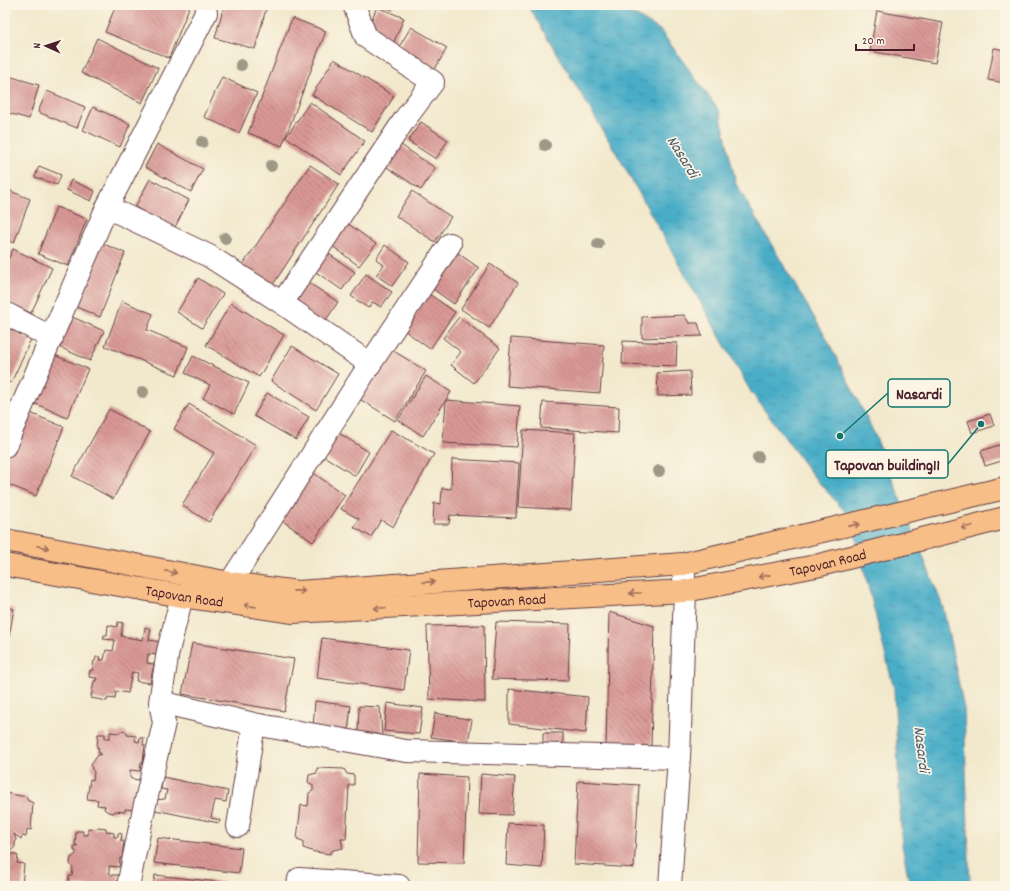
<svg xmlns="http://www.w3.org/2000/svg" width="1010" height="891" viewBox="0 0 1010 891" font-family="Dekko,sans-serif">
  <defs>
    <pattern id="water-ripples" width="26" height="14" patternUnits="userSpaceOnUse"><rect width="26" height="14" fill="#48adc7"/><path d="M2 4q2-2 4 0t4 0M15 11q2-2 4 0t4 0" fill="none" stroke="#3e8ca2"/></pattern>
    <pattern id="building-back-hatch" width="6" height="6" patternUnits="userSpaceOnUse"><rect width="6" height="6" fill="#d99995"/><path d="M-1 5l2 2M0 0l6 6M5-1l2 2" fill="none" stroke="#b27c7a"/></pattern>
  </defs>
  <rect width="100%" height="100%" fill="#fcf5e5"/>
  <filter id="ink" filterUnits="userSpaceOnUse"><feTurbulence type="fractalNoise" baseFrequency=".025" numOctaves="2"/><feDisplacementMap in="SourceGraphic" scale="8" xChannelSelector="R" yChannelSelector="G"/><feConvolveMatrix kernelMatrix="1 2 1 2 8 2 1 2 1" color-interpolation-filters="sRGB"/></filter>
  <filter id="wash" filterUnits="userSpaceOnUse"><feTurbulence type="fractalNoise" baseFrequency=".012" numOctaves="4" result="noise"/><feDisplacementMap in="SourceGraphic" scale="16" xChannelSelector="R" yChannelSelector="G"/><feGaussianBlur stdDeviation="0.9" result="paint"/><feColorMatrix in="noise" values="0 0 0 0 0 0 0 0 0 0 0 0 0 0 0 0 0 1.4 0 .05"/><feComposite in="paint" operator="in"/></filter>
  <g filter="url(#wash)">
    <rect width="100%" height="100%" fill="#f2e9cd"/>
    <path fill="url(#water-ripples)" stroke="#496679" d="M528,5H618L660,30L720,112L736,184L828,341L875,435L943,607L964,709L970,886H910L902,845L894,689L851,518L814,477L751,392L621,161Z"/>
    <g id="blocks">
      <path fill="url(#building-back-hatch)" d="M116,5H190L169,58L105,32Z
        M224,5H267L255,49L215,38Z
        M379,5H393L392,9Z
        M377,7L404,18L393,44L366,33Z
        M877,11L943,23L935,63L870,51Z
        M292,18L326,31L282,146L248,133Z
        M411,27L447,48L432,74L396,52Z
        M97,38L158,68L142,103L81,73Z
        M994,48L1005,50V83L988,80Z
        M334,59L394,96L372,132L312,95Z
        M5,75L39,85L29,119L5,112Z
        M222,77L257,93L239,133L204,117Z
        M47,91L85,107L77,128L38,112Z
        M310,102L365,141L341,175L286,137Z
        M93,107L130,124L120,147L83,130Z
        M421,122L448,140L436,159L408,141Z
        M398,143L435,168L421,190L384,165Z
        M157,144L203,169L191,192L145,167Z
        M310,165L339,184L270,289L240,269Z
        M39,166L61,175L57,185L35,177Z
        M150,179L189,200L174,229L135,207Z
        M71,180L95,191L91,201L67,190Z
        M8,190L30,199L14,243L5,240V200Z
        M412,191L451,217L435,242L396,216Z
        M56,207L87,219L68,266L38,254Z
        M347,223L376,244L359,266L331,245Z
        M99,242L125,253L100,317L74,306Z
        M385,245L409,262L392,286L376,275L384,265L376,259Z
        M13,249L52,268L31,313L5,301V266Z
        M455,251L479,268L454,304L430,287Z
        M326,252L355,272L342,290L313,270Z
        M490,264L518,283L489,328L461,309Z
        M366,274L392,292L381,307L373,302L368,308L351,296Z
        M198,278L223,294L202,328L177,312Z
        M306,281L338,302L322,326L291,305Z
        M429,294L455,312L430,349L404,330Z
        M122,301L153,314L147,330L188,347L177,375L105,346Z
        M231,303L284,335L259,377L206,345Z
        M684,315L689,323H698L702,336L642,338V317Z
        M70,316L104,331L90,361L57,346Z
        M459,317L500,348L474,383L451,365L461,352L443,338Z
        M5,327L31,339L11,383L5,381Z
        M511,338L604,345L600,393L507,386Z
        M623,341L677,343L676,366L622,364Z
        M292,346L338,374L316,410L271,381Z
        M389,348L426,371L395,421L358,398Z
        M52,354L88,369L67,418L32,402Z
        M193,356L249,383L234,414L203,398L210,385L185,373Z
        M690,371L691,395L658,396L657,373Z
        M426,376L451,392L423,436L398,420Z
        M267,393L309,417L296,440L254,416Z
        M446,400L520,406L517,447L443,443Z
        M543,402L619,407L618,433L541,428Z
        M189,404L256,445L209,522L182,505L214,453L174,429Z
        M109,409L150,432L113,499L72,476Z
        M23,410L64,427L36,496L5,483V455Z
        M990,414L994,426L972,433L968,421Z
        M334,430L369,452L355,476L319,453Z
        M391,430L434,454L393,527L381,520L371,537L354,527L359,519L341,509Z
        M523,430L575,433L571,510L518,507Z
        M1005,443V460L985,466L981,451Z
        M452,459L519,463L516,518L450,515L449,524H433L434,503L441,504L442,488L451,489Z
        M306,468L345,495L313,542L274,515Z
        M5,607L14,609L6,654H5Z
        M609,612L654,626L651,747L606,746Z
        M118,622L123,623L121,636L143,640L145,627L151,629L149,640L161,642L159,655L148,654L147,663L154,664L150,683L136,681L138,673L132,672L128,693L116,691L115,699L108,698L107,701L91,698L94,681H96L97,678L89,677L90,670L92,671L94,661H95L96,657H100L99,660H104L106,650L113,651L115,640L103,639L104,635H107L108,625L117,627Z
        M496,622L570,624L568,681L492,679Z
        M484,625L485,702L429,699L427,626Z
        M322,638L409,650L404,690L317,678Z
        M192,643L294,659L284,711L182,694Z
        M509,689L588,697L586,733L509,724Z
        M315,701L351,706L348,732L313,729Z
        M387,703L423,708L419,734L384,731Z
        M359,706L380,707L382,735L358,732Z
        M435,713L472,720L468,742L431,737Z
        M120,731L127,732V735L136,736L135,741L139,742L140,738H144L143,745H145L143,763L141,762L140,771L130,770V777L131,779L140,780L135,810L125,809V812L115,811L114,813L108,812L104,809L105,806L97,805L98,800L87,799L90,779L93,780L94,772L92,769L91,765L98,755H100L101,753H98L99,748H97L98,734H105V738H110V732L120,733Z
        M543,733H563V751H543Z
        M317,768L344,769L347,774L354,775V785H349L346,839H341L343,848L333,850L330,854L315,852L303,848V841L297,839L301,805L308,806L309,793L313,791V785L308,782L309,775L317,773Z
        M420,774L467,777L464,863L418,862Z
        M481,774L515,777L512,815L479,814Z
        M163,777L228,791L226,802L215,800L211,818L220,820L219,823L155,810L153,800L165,799L167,790L161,789Z
        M578,781L639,785L634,868L574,864Z
        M5,793L27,797V800L33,803L31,830L27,829L26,837L22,836L21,839L14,834L16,839L15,844V847L9,852L11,854H15L18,856L17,863L24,864L22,886H5Z
        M508,823L544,825L542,868L506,865Z
        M98,827L106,828V831L114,833V837H118V833L122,834L121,841H124L122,858H120L119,867L109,866V873L111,875H119L118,884L120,886H68L69,876H72L73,868L70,864L71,858L76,854V851H74V846H77V845H75L76,831H83V835H88V828L97,829Z
        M158,838L242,848L239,873L154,863Z
        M155,875L238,884V886H153Z"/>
    </g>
  </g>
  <g filter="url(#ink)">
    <use href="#blocks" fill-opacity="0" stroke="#633d43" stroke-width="1"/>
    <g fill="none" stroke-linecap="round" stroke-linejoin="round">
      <g stroke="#633d43" stroke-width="24">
        <path id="minor" d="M107,207L206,13
          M282,303L405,119L433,82L366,37L354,5
          M5,313L52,338
          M5,446L107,207L209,256L282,303L370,364
          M230,583L370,364L450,244
          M160,702L254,724L406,751L679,758
          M238,826L254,724
          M128,886L143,813L164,723L160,702L168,651L182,596
          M298,886L299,879L399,886
          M670,886L679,758L685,591L683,564"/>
      </g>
      <g stroke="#633d43" stroke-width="24">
        <g id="major">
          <path d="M5,540L230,583L298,592L683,564L1005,488"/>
          <path id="s1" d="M5,565L182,596L293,612L685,591L816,566L1005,518"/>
        </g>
      </g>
      <use href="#minor" stroke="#fff" stroke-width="22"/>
      <use href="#major" stroke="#f7be88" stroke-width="22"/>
    </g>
    <g fill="#9e9886">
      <circle cx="241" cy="65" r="6"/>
      <circle cx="202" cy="142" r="6"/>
      <circle cx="545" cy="145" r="6"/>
      <circle cx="271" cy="166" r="6"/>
      <circle cx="225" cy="238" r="6"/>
      <circle cx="598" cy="244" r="6"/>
      <circle cx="143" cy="392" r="6"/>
      <circle cx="758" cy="457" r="6"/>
      <circle cx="659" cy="471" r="6"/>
    </g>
    <defs><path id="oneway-shaft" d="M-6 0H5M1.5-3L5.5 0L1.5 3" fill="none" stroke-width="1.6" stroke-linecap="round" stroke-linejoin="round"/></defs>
    <g stroke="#a06e5a">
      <use href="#oneway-shaft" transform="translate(854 525) rotate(-13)"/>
      <use href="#oneway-shaft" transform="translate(967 527) rotate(166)"/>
      <use href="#oneway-shaft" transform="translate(43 547) rotate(11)"/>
      <use href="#oneway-shaft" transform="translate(171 572) rotate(11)"/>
      <use href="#oneway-shaft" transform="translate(764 576) rotate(169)"/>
      <use href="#oneway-shaft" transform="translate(429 582) rotate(-4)"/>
      <use href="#oneway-shaft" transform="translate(299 591) rotate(1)"/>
      <use href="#oneway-shaft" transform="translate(635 593) rotate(177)"/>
      <use href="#oneway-shaft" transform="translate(250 606) rotate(-172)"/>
      <use href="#oneway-shaft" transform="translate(380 608) rotate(177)"/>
    </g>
  </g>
  <g text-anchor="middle" stroke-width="3.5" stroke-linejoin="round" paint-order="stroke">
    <g font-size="15" fill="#4a1f2b" stroke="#fcf5e5">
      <text dy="5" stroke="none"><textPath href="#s1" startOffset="830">Tapovan Road</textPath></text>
      <text dy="5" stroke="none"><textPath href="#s1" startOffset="182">Tapovan Road</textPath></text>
      <text dy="5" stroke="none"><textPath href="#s1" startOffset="506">Tapovan Road</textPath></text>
    </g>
    <g font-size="16" font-style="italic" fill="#495869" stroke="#fcf5e5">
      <text transform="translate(684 156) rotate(58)" y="6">Nasardi</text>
      <text transform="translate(923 749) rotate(83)" y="6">Nasardi</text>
    </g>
  </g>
  <path fill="none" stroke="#0f766e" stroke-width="1.5" d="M840 436L888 393M981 424L948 464"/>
  <g fill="#0f766e" stroke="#fcf5e5" stroke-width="1.5">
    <circle cx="840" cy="436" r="4"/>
    <circle cx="981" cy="424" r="4"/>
  </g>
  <g fill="#fcf5e5" stroke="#0f766e" stroke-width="1.5">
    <rect x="888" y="379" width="62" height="28" rx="4"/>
    <rect x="826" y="450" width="122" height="28" rx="4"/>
  </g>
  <g font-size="16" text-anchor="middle" font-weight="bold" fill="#4a1f2b">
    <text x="919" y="399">Nasardi</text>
    <text x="887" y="470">Tapovan building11</text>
  </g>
  <rect width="1010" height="891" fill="none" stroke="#fcf5e5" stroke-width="20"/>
  <g transform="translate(46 46) rotate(273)" stroke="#fcf5e5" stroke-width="3" paint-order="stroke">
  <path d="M0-3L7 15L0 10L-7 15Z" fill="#4a1f2b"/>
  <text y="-6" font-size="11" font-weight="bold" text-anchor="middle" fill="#4a1f2b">N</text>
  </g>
  <path d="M856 44v6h58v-6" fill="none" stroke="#4a1f2b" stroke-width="2"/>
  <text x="862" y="44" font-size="12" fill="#4a1f2b" stroke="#fcf5e5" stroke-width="3" paint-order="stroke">20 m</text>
</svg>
